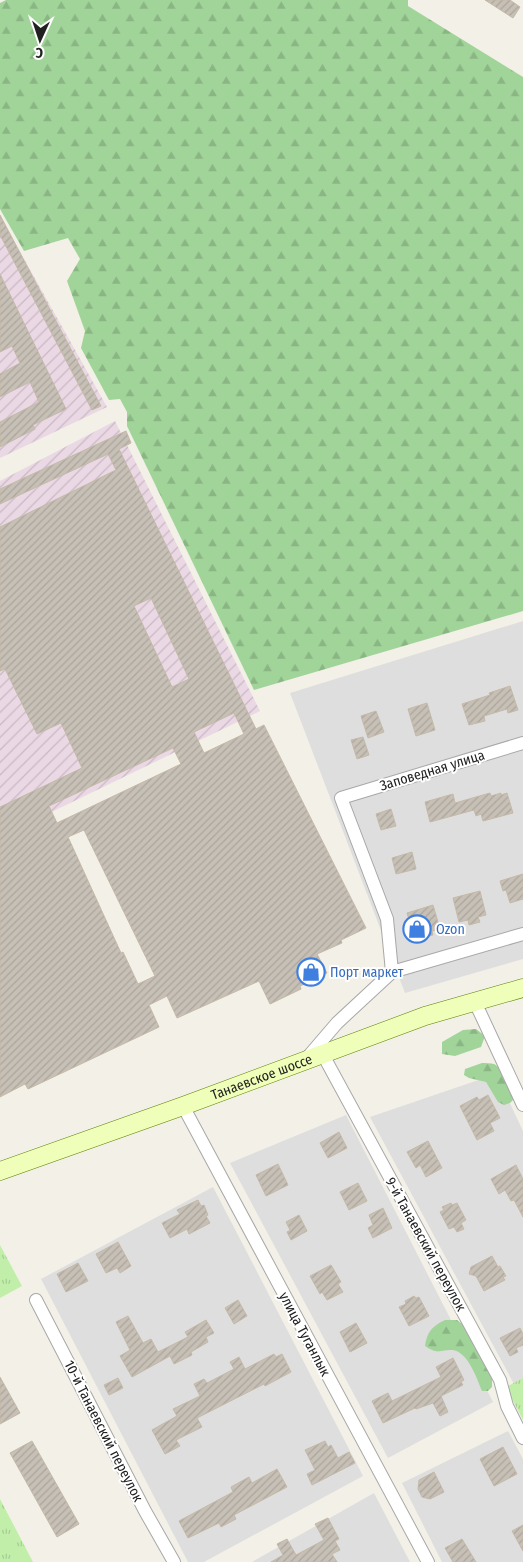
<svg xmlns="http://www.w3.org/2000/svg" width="523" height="1562" viewBox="0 0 523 1562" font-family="'Fira Sans Condensed',sans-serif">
  <defs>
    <pattern id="industrial-furrows" width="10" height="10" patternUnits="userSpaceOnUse" patternTransform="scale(1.25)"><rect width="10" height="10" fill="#ebd8e5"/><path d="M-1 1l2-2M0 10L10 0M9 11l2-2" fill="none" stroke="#c9b9c4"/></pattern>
    <pattern id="grass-tufts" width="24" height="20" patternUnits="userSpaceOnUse" patternTransform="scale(1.25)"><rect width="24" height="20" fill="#c1efaa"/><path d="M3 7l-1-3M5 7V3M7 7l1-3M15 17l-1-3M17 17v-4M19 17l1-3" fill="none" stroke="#a6cd92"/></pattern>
    <pattern id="forest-firs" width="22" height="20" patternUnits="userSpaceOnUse" patternTransform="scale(1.25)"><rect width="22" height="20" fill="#a1d499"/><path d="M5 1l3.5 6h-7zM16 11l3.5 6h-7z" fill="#8ab684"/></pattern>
    <pattern id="building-hatch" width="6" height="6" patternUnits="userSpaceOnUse" patternTransform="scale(1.25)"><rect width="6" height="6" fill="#c7c0b6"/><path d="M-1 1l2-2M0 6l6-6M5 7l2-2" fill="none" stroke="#aba59c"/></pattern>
  </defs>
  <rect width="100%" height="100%" fill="#f2f0e7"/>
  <path fill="#dfdede" d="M523,621V959L405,993L290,693Z
    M496,1074L523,1131V1396L521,1397L370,1117Z
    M346,1115L493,1402L388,1458L230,1163Z
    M213,1187L363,1476L204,1562H188L41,1279Z
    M508,1431L523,1459V1562H442L402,1483Z
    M374,1493L410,1562H252Z"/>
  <path fill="url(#industrial-furrows)" d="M0,216L107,407L0,458Z
    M115,421L260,711L0,837V481Z"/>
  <path fill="url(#grass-tufts)" d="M0,1245L22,1286L0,1298Z
    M523,1378V1420L506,1387Z
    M0,1499L33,1562H0Z"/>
  <path fill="url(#forest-firs)" d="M6,0H408V6L523,77V611L254,690L127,426V412L120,399L109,400L81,348L85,331L67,281L80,259L68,238L24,251L0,209V3Z
    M476,1029L485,1036L481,1047L455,1056L442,1054V1042L463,1030Z
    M482,1063C485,1063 491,1063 494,1064C501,1067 514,1091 515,1098L510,1103L504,1105L498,1102L486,1082L469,1078L464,1075L465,1069Z
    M445,1320H457L466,1327L492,1375V1387L488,1391H482C477,1379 468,1351 452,1350C437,1350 439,1355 425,1346C427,1332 432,1326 445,1320Z"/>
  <path fill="url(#building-hatch)" stroke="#c5b9a8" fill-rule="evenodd" d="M485,0H510L520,7L513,18Z
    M0,215L101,406L92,410L0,235Z
    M0,274L66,409L33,425L35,429L0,447V422L39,402L30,382L0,397V374L20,363L12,346L0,352Z
    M126,431L131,443L119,449L256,729L264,725L366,928L341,940L342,943L317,954L327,973L300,986L301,989L270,1004L259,981L177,1018L167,996L149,1005L159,1027L28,1089L25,1084L0,1097V807L82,768L61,723L37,734L5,669L0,671V527L116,470L108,454L0,504V489ZM151,598L189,679L172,687L134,606ZM234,713L244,734L204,753L194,732ZM173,748L181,764L57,823L49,806ZM84,830L155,976L138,984L123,952L121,953L68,837Z
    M510,686L518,710L508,713L507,709L484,716L485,721L469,725L462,704L490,695L489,693Z
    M427,703L435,730L416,736L408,709Z
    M376,711L384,732L368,738L361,716Z
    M363,737L369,755L357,759L351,740Z
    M490,793L491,796L501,793V795L507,793L513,813L483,821L481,814L476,816L474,810L430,822L425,802L453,794L455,803Z
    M391,809L396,826L381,830L376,814Z
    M412,852L416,869L396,874L392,858Z
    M523,874V899L510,903L506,890L503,891L500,881Z
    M480,891L486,915L478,917L480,922L469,925L468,920L459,922L453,898Z
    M433,905L440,929L432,931L433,935L422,938L421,934L414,936L407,913Z
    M488,1095L500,1118L490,1123L494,1131L477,1140L460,1106L477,1097L479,1100Z
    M339,1132L347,1148L328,1158L320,1143Z
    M428,1141L442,1168L426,1177L420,1165L416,1168L407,1152Z
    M278,1164L288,1185L266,1196L256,1175Z
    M516,1165L523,1179V1217L514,1200L511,1201L505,1190L499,1194L491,1179Z
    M358,1183L367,1201L349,1210L340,1192Z
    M198,1200L201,1206L204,1205L208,1215L206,1216L210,1223L189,1234L187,1229L170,1238L162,1223L180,1214L177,1210Z
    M451,1203L452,1205L457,1203L466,1220L461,1223L464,1229L457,1232L454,1227L449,1229L440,1212L444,1210L442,1207Z
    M383,1208L392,1228L373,1238L368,1228L373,1225L369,1215Z
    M299,1215L307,1231L291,1240L287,1232L290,1230L286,1222Z
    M118,1242L131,1266L120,1273L117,1268L106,1273L96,1254Z
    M492,1256L498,1267L500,1266L506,1276L503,1277L505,1280L484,1291L476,1276L469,1274L471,1267Z
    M78,1263L88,1281L66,1292L57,1274Z
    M331,1265L341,1282L338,1284L343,1292L327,1300L322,1292L320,1294L310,1276Z
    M414,1296L416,1298L419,1297L429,1316L409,1326L399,1307L406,1304L405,1301Z
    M238,1300L247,1316L234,1324L225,1308Z
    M128,1316L143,1343L151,1339L158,1352L188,1337L185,1332L206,1320L214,1333L206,1337L208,1342L191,1352L192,1355L174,1364L170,1356L132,1377L120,1356L130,1350L116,1322Z
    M356,1323L367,1343L350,1352L340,1332Z
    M520,1328L523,1334V1345L516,1348L518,1352L510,1356L500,1338Z
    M274,1354L276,1357L282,1354L291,1372L265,1386L264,1384L197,1418L202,1427L176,1440L180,1446L165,1454L152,1430L177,1416L173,1409L200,1396L194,1384L204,1379L207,1383L234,1369L230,1362L239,1357L245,1369Z
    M453,1358L464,1380L461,1382L463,1385L441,1396L448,1412L440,1416L433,1403L416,1409L415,1408L383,1423L372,1401L388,1393L392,1401L441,1377L436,1367Z
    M0,1377L20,1413L0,1424Z
    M118,1378L123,1388L109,1395L104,1385Z
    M32,1441L79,1524L57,1537L10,1453Z
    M325,1441L328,1447L331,1445L338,1458L349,1452L355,1463L312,1485L307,1474L315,1470L305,1450Z
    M503,1447L517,1474L494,1486L480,1459Z
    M277,1469L287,1487L234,1515L236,1519L221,1527L219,1523L188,1538L179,1521L233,1492L231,1487L249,1477L252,1483Z
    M434,1472L444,1492L430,1499L422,1497L418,1489L419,1480Z
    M328,1518L339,1539L335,1541L340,1550L332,1554L337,1562H271L283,1555L277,1544L287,1539L296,1555L324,1540L315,1524Z
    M523,1525V1551L512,1531Z
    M462,1539L476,1562H453L445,1548Z"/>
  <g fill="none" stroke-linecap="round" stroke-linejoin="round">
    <g stroke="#a8a8a8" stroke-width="14">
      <path id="street" d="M392,972L387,919L341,798L523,743
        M475,1002L523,1105
        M322,1053L500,1380L507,1406L523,1438
        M307,1058L337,1023L392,972L523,934
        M183,1106L428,1562
        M36,1300L145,1511L174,1562"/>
    </g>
    <g stroke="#5d8000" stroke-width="19">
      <g id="secondary">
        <path id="s1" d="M0,1171L183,1106L425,1016L523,988"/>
      </g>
    </g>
    <use href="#street" stroke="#fff" stroke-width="12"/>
    <use href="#secondary" stroke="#effeb9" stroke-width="18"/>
  </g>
  <defs>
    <g id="shop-ring" transform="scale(1.4375)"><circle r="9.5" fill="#fff" stroke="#3f7fe0" stroke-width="1.5"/><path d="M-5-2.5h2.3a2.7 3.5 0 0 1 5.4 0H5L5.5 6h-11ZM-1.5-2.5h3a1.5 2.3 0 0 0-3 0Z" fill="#3f7fe0"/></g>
  </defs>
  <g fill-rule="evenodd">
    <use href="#shop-ring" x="417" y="929"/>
    <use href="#shop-ring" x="311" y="972"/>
  </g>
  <g text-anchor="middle" stroke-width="4" stroke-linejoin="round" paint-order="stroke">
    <g font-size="14" fill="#212121" stroke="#fff">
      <text transform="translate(432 770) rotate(-17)" y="5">Заповедная улица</text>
      <text dy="5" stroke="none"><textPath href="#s1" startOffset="278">Танаевское шоссе</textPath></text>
      <text transform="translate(426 1244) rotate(61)" y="5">9-й Танаевский переулок</text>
      <text transform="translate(305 1334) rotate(62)" y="5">улица Туганлык</text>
      <text transform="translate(104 1431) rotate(63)" y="5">10-й Танаевский переулок</text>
    </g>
    <g font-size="14" fill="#366cbe" stroke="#fff" text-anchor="start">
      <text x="436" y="934">Ozon</text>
      <text x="330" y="977">Порт маркет</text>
    </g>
  </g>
  <g transform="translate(40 40) rotate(183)" stroke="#ffffff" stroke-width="4" paint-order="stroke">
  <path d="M0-4L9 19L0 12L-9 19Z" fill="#212121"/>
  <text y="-8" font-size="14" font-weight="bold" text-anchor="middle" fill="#212121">С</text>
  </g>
</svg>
